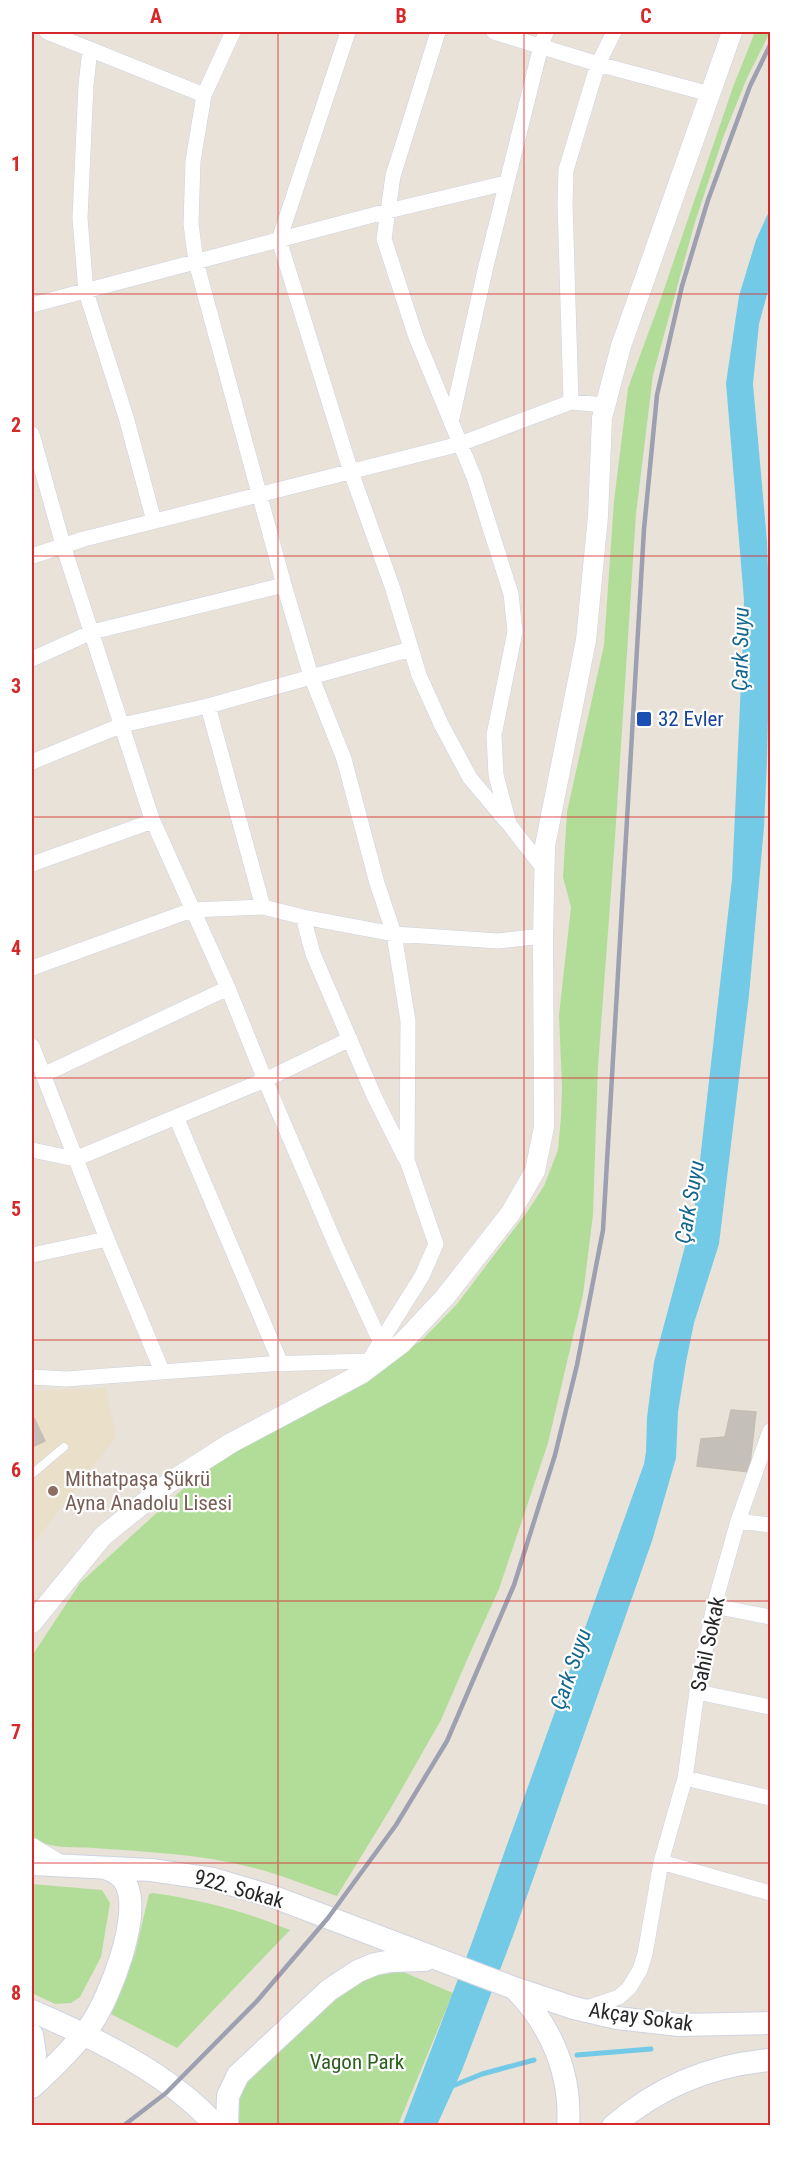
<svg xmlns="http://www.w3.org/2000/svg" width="802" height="2157" viewBox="0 0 802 2157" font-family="'Roboto Condensed',sans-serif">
  <rect width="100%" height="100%" fill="#e9e2d9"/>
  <path fill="#eadfc9" d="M106,1388L116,1437L32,1545V1391Z"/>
  <path fill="#b1dd99" d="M755,32H770L747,78L724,135L695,222L653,375L636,514L615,838L598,1066L593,1215L583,1295L571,1345L548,1443L499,1589L470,1653L441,1720L392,1806L337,1896C310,1887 282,1875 254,1868C201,1854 148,1852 94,1848C75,1847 47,1849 32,1837V1656L80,1583L185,1487L227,1453L421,1341L457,1304L527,1212L544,1186L558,1150L561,1117L562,1088L559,1015L571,907L563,877L567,812L604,645L614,501L628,388L659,304L733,87Z
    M32,1884L102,1890L110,1903L101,1957L80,1997L71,2003L55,2004L32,1993Z
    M153,1893C201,1900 245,1911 290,1930L177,2048L111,2014L135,1954L149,1894Z
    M382,1963L453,1993L398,2125H225L241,2073Z"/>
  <path fill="#72cae6" d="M770,209V284L759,324L753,384L767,541L770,633L767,761L764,827L749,995L719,1244L694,1323L686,1362L678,1412L676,1458L652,1541L514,1933L462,2070L437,2125L402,2126L471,1945L644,1464L646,1452L647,1418L654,1362L694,1213L732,879L743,639L744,600L726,383L739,296L756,240Z"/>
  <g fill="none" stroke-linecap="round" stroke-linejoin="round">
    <path stroke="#72cae6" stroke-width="5" d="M577,2055L651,2049
      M450,2087L482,2074L534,2060"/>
  </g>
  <path fill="#c4bfb9" stroke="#c4beb4" stroke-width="1.5" d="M731,1410L756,1412L749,1472L697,1466L701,1439L725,1437Z
    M32,1414L45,1441L32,1447Z"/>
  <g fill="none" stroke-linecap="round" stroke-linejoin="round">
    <g stroke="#cfd2e0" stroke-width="9">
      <path id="service" d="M32,1474L64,1447"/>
    </g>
    <g stroke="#cfd2e0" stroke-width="16">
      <path id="minor" d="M47,32L204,95
        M233,32L204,95L193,161L191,224L196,262L284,585L311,676L344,759L377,883L394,934L408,1021L407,1160L436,1244L422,1276L363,1370
        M348,32L279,240L351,472L393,589L419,675L441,724L470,778L507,822
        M438,32L393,176L384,239L416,337L474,477L511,594L515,632L494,735L496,775L509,824L544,869
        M494,32L598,64L710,94
        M90,50L86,85L80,218L86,292L126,417L154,521
        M32,305L388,211L506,183
        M571,402L565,203L566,170L598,64L614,32
        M451,422L486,266L541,46L546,32
        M32,434L63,545L152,819L228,988L265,1080L338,1250L380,1341
        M32,556L84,539L460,444L571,402L605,405
        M32,659L92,632L284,585
        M208,706L263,907
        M32,762L122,725L208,706L411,649
        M32,864L153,821
        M303,917L313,954L374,1096L405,1158
        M32,968L192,910L263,907L303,917L394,934L498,941L543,936
        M32,1046L107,1239L162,1371
        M43,1075L228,988
        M176,1117L281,1364
        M32,1150L75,1159L265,1080L350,1039
        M32,1255L107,1239
        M32,1377L66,1379L269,1364L368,1361
        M738,1521L770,1525
        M714,1606L770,1617
        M697,1692L770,1707
        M685,1778L770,1798
        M661,1862L770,1893
        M583,2009L619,1997L629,1988L640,1970L645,1954L661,1862L685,1778L697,1692L714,1606L738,1521L770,1431"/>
    </g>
    <g stroke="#cfd2e0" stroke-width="21">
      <path id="tertiary" d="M32,1623L103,1536L170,1482L231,1443L361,1374L402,1343L445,1297L510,1214L535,1171L544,1127L543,936L545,846L586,640L598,516L602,418L621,346L732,32
        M32,1848L60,1865"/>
    </g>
    <g stroke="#cfd2e0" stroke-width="24">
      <path id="secondary" d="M32,1864L151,1870L213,1879L274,1897L514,1988L574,2008L617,2018L679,2025L770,2023
        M515,1989C551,2026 572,2074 568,2126
        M32,2011C93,2037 172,2075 216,2126
        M32,2035L35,2054L32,2074
        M32,2087C53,2068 75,2047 92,2023C110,1996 142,1915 126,1884C122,1875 114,1871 105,1868
        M227,2126L228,2096L238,2075L329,1990L358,1971L375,1964L391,1961L425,1960
        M613,2126C658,2087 712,2065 770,2060"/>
    </g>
    <use href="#service" stroke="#fff" stroke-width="8"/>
    <use href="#minor" stroke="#fff" stroke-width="15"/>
    <use href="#tertiary" stroke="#fff" stroke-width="20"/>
    <use href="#secondary" stroke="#fff" stroke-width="22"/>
    <path stroke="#9da0b1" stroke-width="4.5" d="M123,2126L166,2093L257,2001L328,1918L396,1825L447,1741L514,1585L555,1455L577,1365L603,1230L644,529L657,395L682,286L708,200L750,86L770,45"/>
  </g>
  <path fill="none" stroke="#d62828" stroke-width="1.5" stroke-opacity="0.55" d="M278,32V2126M524,32V2126M32,294H770M32,556H770M32,817H770M32,1078H770M32,1340H770M32,1601H770M32,1863H770"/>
  <rect fill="#1a4fb4" stroke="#fff" stroke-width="2" x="636" y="711" width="16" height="16" rx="3"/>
  <circle fill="#8d6e63" stroke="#fff" stroke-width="2" cx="53" cy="1491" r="6"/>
  <g text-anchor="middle" stroke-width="4.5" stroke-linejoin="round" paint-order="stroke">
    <g font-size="21" fill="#164399" stroke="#fff" text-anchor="start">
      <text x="658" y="726">32 Evler</text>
    </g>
    <g font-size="21" fill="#785e54" stroke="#fff" text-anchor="start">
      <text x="65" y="1486">Mithatpaşa Şükrü<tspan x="65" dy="24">Ayna Anadolu Lisesi</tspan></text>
    </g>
    <g font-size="21" fill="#272727" stroke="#fff">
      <text transform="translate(708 1644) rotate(-78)" y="7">Sahil Sokak</text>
      <text transform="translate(239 1889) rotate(16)" y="7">922. Sokak</text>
      <text transform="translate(641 2017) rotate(8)" y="7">Akçay Sokak</text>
    </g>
    <g font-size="21" fill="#2c5e1d" stroke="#fff">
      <text x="357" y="2069">Vagon Park</text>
    </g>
    <g font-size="22" font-style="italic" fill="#15678d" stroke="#fff">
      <text transform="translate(740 649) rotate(-89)" y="8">Çark Suyu</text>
      <text transform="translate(689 1202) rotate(-80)" y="8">Çark Suyu</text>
      <text transform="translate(570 1669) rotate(-71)" y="8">Çark Suyu</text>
    </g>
  </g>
  <rect width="802" height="2157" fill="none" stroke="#ffffff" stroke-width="66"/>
  <rect x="33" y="33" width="736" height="2091" fill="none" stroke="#d62828" stroke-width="2"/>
  <g font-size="20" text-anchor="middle" font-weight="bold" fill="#d62828">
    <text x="156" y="23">A</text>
    <text x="401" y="23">B</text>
    <text x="646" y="23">C</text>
    <text x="16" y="171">1</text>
    <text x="16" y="432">2</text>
    <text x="16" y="693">3</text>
    <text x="16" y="955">4</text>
    <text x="16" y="1216">5</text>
    <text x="16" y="1477">6</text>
    <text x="16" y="1739">7</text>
    <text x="16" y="2000">8</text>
  </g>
</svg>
